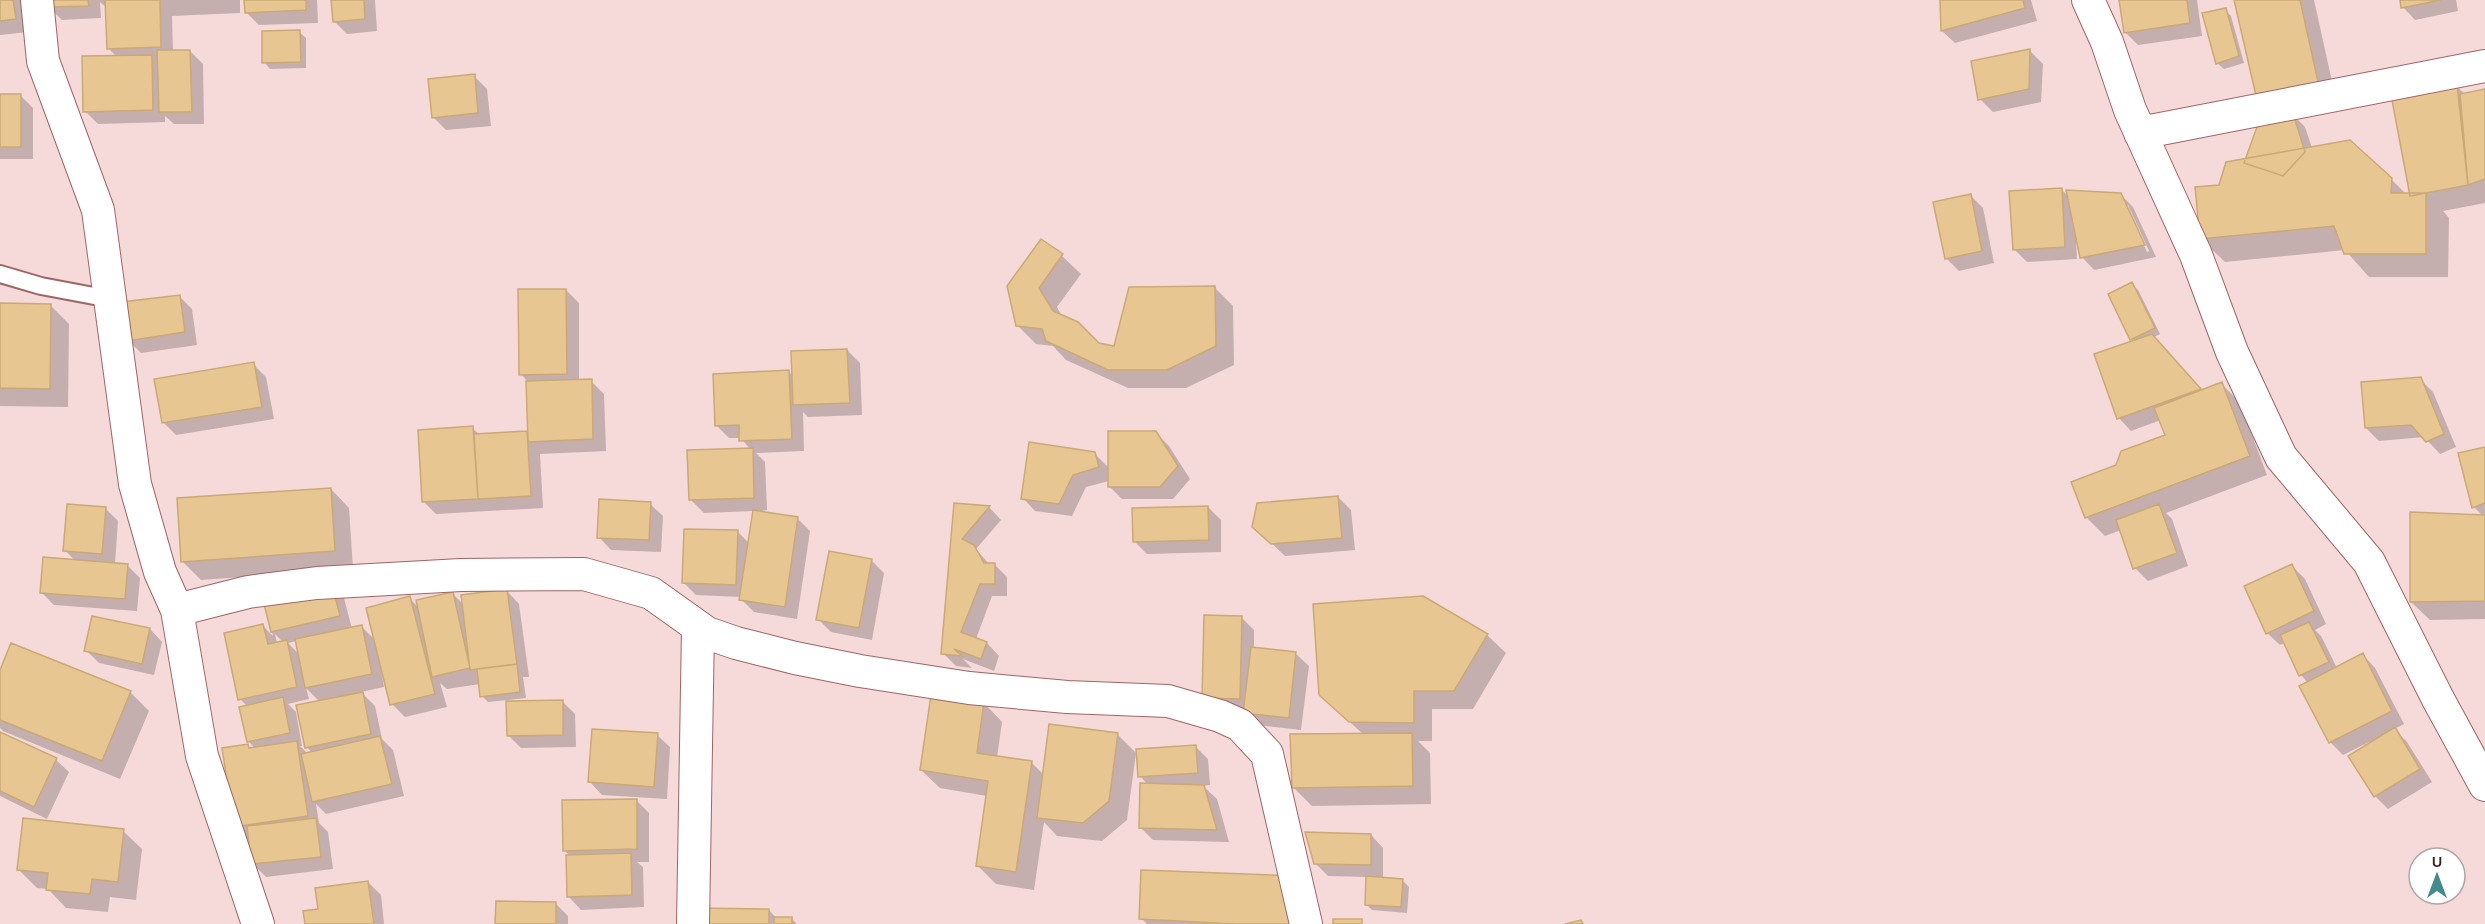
<svg xmlns="http://www.w3.org/2000/svg" width="2485" height="924" viewBox="0 0 2485 924" font-family="Karla,sans-serif">
  <rect width="100%" height="100%" fill="#f6dada"/>
  <path fill="#0003" fill-rule="evenodd" d="M0,0H24L28,32L0,35Z
    M49,0H240V13L172,16L173,52L190,51L203,64L204,124H174L165,116V122L98,124L85,111L117,57L108,48L107,8L100,2L101,18L62,20L49,7Z
    M246,0H317L318,23L259,25L246,12Z
    M333,0H375L377,31L347,34L334,21Z
    M1941,0H2031L2037,21L1955,43L1942,31Z
    M2121,0H2197L2202,36L2138,45L2125,32Z
    M2236,0H2314L2337,104L2292,114L2305,127L2312,148L2391,179L2406,194H2411L2456,86L2465,94L2485,91V203L2443,211L2449,218L2448,277H2369L2345,250L2225,262L2201,239L2220,186L2247,160L2278,119Z
    M2401,0H2456L2458,11L2415,20L2403,7Z
    M2225,10L2231,16L2244,63L2224,69L2217,63Z
    M299,32L306,38V68L270,69L264,62Z
    M2030,51L2043,64L2041,102L1993,112L1980,99L1972,62Z
    M474,76L487,89L491,126L446,130L433,117Z
    M0,95H20L33,108V159H0Z
    M2061,189L2070,198L2120,194L2133,207L2156,257L2094,270L2082,257L2078,241H2076L2077,259L2027,262L2014,249ZM2125,205H2128L2149,251L2147,252Z
    M1970,195L1983,208L1994,263L1959,271L1946,258Z
    M1041,241L1062,256L1081,274L1057,307L1062,317L1099,344L1115,348L1214,287L1233,306L1234,365L1186,388H1128L1066,360L1053,346L1036,344L1017,325Z
    M2132,284L2138,290L2160,334L2154,337L2202,391L2222,384L2240,403L2267,475L2166,513L2172,519L2188,566L2148,581L2135,568L2121,530L2105,536L2086,517L2117,466L2167,436L2161,420L2131,431L2119,418L2134,341L2132,339Z
    M566,290L579,303V381H591L604,394L606,451L540,454L543,508L436,514L424,502L472,428L480,435L529,432L528,382L521,374Z
    M179,296L192,309L197,345L141,353L128,340Z
    M0,304L50,305L69,324L68,407L0,406Z
    M847,350L860,363L862,415L808,417L803,412L804,451L756,453L765,462L767,510L758,512L797,518L810,531L797,619L754,612L741,599V597L696,595L684,583L738,532L749,543L754,511L704,513L691,500L750,449L741,438H729L716,425L789,372L794,377Z
    M253,364L266,377L274,419L176,435L163,422Z
    M2420,379L2433,392L2456,447L2440,454L2424,437L2379,441L2366,428Z
    M1156,433L1169,446L1190,479L1173,499H1122L1109,486V481L1086,487L1072,516L1035,511L1023,498L1094,453L1109,468Z
    M2485,448V619L2430,620L2411,602L2483,516L2474,507Z
    M331,489L349,508L353,569L201,580L182,561Z
    M1338,497L1351,510L1355,550L1285,556L1267,539Z
    M650,504L663,516L661,552L611,550L599,537Z
    M956,504L989,507L1001,520L976,549L989,564H994L1007,577V596H992L976,639L987,643L999,656L994,671L963,659L972,668L956,666L943,653Z
    M1208,507L1221,520V552L1147,554L1134,541Z
    M105,508L118,521L115,564L127,565L140,578L137,611L54,605L41,592L76,562L65,550Z
    M871,560L884,573L872,640L831,632L818,619Z
    M2292,566L2305,579L2326,624L2315,630L2321,636L2337,668L2363,655L2375,668L2404,724L2394,729L2407,742L2432,782L2388,809L2375,796L2369,742L2343,755L2330,742L2308,683L2301,675L2285,643L2280,645L2267,633Z
    M331,585L344,598L352,629L362,627L376,641L409,598L419,608L452,593L464,605L507,591L519,604L529,677H523L526,698L488,702L482,696L480,684L447,689L440,683L447,707L405,717L392,704L383,670L381,671L384,687L361,692L375,706L382,739L393,750L404,796L326,814L316,804L319,823L328,832L333,869L266,877L253,864L250,838L248,839L235,826L248,746L252,749H256L248,741L247,706L240,699L263,626L273,636L265,601ZM275,634L283,642L277,643ZM297,641L299,654L288,643ZM306,688L320,702L307,747L312,753L308,754L300,746H302L296,712L288,704L309,699Z
    M1241,617L1254,630V649L1296,654L1309,666L1301,730L1257,725L1203,698Z
    M150,629L162,642L154,675L99,663L86,650Z
    M1487,635L1506,653L1473,709H1432V741H1418L1430,753L1431,804L1312,806L1293,787L1364,735L1340,713Z
    M0,674L130,692L149,711L120,779L3,731L0,728Z
    M562,701L575,714L576,747L521,748L508,735Z
    M984,703L1002,722L997,757L1031,762L1044,775L1117,734L1136,753L1127,820L1102,841L1057,836L1044,822L1034,890L996,884L978,866L987,796L940,788L921,770Z
    M0,733L56,760L69,772L47,819L0,796Z
    M657,735L670,747L667,799L602,795L590,782Z
    M1195,746L1208,759L1210,785L1203,786L1217,799L1229,842L1153,840L1140,827L1148,785L1140,776Z
    M636,800L649,813V862H637L643,867L644,907L581,910L569,897L571,857L564,850Z
    M123,831L142,849L136,900L110,897L108,912L66,908L48,889L37,888L18,869Z
    M1371,835L1383,848V879L1402,880L1409,887L1407,913L1372,910L1366,904L1368,877L1328,876L1315,863Z
    M368,882L381,895L384,924H306L320,911Z
    M555,903L568,916V924H497Z
    M769,910L777,919H792L797,924H700Z
    M1141,918L1312,924H1147Z"/>
  <path fill="#e8c692" stroke="#caa976" stroke-width="1.5" d="M0,0H13L16,19L0,21Z
    M48,0H88L89,6L48,7Z
    M105,0H160L161,47L107,49Z
    M244,0H306V10L245,13Z
    M331,0H364L365,19L333,22Z
    M1940,0H2023L2025,8L1941,31Z
    M2119,0H2187L2190,23L2124,33Z
    M2234,0H2300L2319,86L2257,100Z
    M2400,0H2441L2401,8Z
    M2226,8L2239,56L2216,64L2202,13Z
    M300,30L301,62L262,63V31Z
    M2030,49L2029,89L1978,100L1971,61Z
    M157,50H190L192,112H159Z
    M152,55L153,110L83,112L82,56Z
    M475,74L478,113L432,118L428,79Z
    M2457,84L2468,185L2410,196L2392,100Z
    M2485,89V179L2468,185L2460,94Z
    M0,94H21V147H0Z
    M2293,113L2305,152L2283,176L2244,163L2258,124Z
    M2350,140L2392,178L2391,193H2426V254H2344L2334,226L2200,239L2195,187L2219,185L2226,162Z
    M2062,188L2065,247L2013,250L2009,191Z
    M2066,190L2121,193L2145,245L2080,258Z
    M1971,194L1982,251L1945,259L1933,202Z
    M1041,239L1063,254L1039,288L1053,311L1078,322L1099,343L1114,346L1129,287L1215,286L1216,346L1167,370H1108L1046,341L1042,329L1016,326L1007,286Z
    M2132,282L2155,328L2130,340L2108,294Z
    M518,289H566L567,374L519,375Z
    M180,295L185,332L127,341L122,302Z
    M0,303L51,304L50,389L0,388Z
    M2152,334L2201,389L2117,419L2094,354Z
    M847,349L850,403L793,405L791,351Z
    M254,362L262,407L162,423L154,379Z
    M789,370L792,439L739,441V425L715,426L713,374Z
    M2421,377L2444,434L2426,442L2411,425L2365,428L2361,382Z
    M592,379L593,439L528,442L526,381Z
    M2222,382L2250,456L2085,518L2071,482L2116,465L2121,451L2165,435L2154,408Z
    M473,426L478,499L422,502L418,430Z
    M527,431L531,496L478,499L474,434Z
    M1108,431H1156L1178,466L1160,487H1108Z
    M1029,442L1095,452L1099,467L1073,475L1059,504L1021,499Z
    M2485,447V503L2472,508L2458,453Z
    M753,448L754,498L689,500L687,450Z
    M331,488L335,551L181,562L177,498Z
    M1338,496L1342,538L1271,544L1252,527L1257,503Z
    M599,499L651,502L649,540L597,538Z
    M954,503L990,506L962,539L974,545L984,563H995V584H980L961,632L987,642L981,659L954,649L962,656L941,654Z
    M67,504L106,507L102,554L63,551Z
    M2159,504L2177,553L2133,569L2116,520Z
    M1208,506L1209,540L1133,542L1132,508Z
    M753,510L798,517L785,607L739,600Z
    M2410,512L2485,515V601L2410,602Z
    M684,529L738,530L736,585L682,583Z
    M829,551L872,559L859,628L816,620Z
    M43,557L128,564L125,599L40,593Z
    M2292,564L2314,611L2266,634L2244,586Z
    M332,584L340,616L271,632L263,600Z
    M507,589L517,664L470,670L461,595Z
    M453,592L470,668L432,677L416,600Z
    M410,596L435,694L390,705L366,608Z
    M1423,596L1488,634L1454,691H1414V723L1349,722L1319,695L1313,604Z
    M1204,615L1242,616L1240,699L1202,698Z
    M92,616L150,628L142,664L84,651Z
    M2309,622L2329,662L2299,676L2280,635Z
    M263,624L268,644L287,640L297,687L238,700L224,633Z
    M362,625L372,674L305,688L295,639Z
    M11,643L131,691L102,761L0,720V670Z
    M1251,647L1296,652L1289,718L1243,713Z
    M2363,653L2392,711L2329,743L2299,686Z
    M517,664L520,692L480,697L477,669Z
    M363,692L371,734L305,748L296,705Z
    M931,695L984,702L977,753L1032,761L1016,872L976,866L988,781L920,770Z
    M283,697L290,733L247,742L239,707Z
    M563,700V735L507,736L506,701Z
    M1049,724L1118,733L1109,801L1083,823L1037,818Z
    M2395,727L2420,769L2374,797L2348,756Z
    M592,729L658,733L654,787L588,782Z
    M0,732L57,758L34,807L0,791Z
    M1412,733L1413,786L1292,788L1290,734Z
    M380,736L392,784L312,802L301,754Z
    M297,741L308,816L234,827L222,748L248,744L249,748Z
    M1196,745L1198,773L1138,777L1136,749Z
    M1140,783L1204,785L1217,830L1139,828Z
    M637,799V849L563,851L562,800Z
    M23,818L124,829L118,882L92,879L90,894L46,890L48,873L17,870Z
    M316,818L321,857L251,864L247,826Z
    M1305,832L1371,834V865L1314,864Z
    M631,853L632,895L567,897L566,855Z
    M1141,870L1295,876L1293,924H1235L1139,919Z
    M1366,876L1403,879L1401,907L1365,905Z
    M368,881L374,924H305L303,911L318,909L315,888Z
    M496,901L556,902V924H495Z
    M698,908L769,909V924H698Z
    M774,917H792V924H774Z
    M1333,919H1362V924H1333Z
    M1581,920L1583,924H1565Z"/>
  <g fill="none" stroke-linecap="round" stroke-linejoin="round">
    <g stroke="#9f6465" stroke-width="20">
      <path id="service" d="M0,274L41,286L110,299"/>
    </g>
    <g stroke="#9f6465" stroke-width="34">
      <path id="minor" d="M37,0L43,61L98,210L135,484L160,572L177,610L202,756L258,924
        M2088,0L2107,42L2130,110L2196,255L2232,352L2281,457L2369,562L2438,699L2485,785
        M2140,133L2485,66
        M177,610L248,592L317,583L461,575L584,574L651,593L707,633L736,643L795,658L860,671L969,688L1067,697L1168,701L1220,716L1240,725L1267,754L1306,924
        M693,924L698,628"/>
    </g>
    <use href="#service" stroke="#fff" stroke-width="16"/>
    <use href="#minor" stroke="#fff" stroke-width="32"/>
  </g>
  <g transform="translate(2437 876)"><circle r="28" fill="#ffffff" stroke="#afa5a6" stroke-width="1.5"/>
  <path d="M0-4.5L10 22L0 15L-10 22Z" fill="#438b8d"/>
  <text y="-9" font-size="16" font-weight="bold" text-anchor="middle" fill="#381f20">U</text>
  </g>
</svg>
